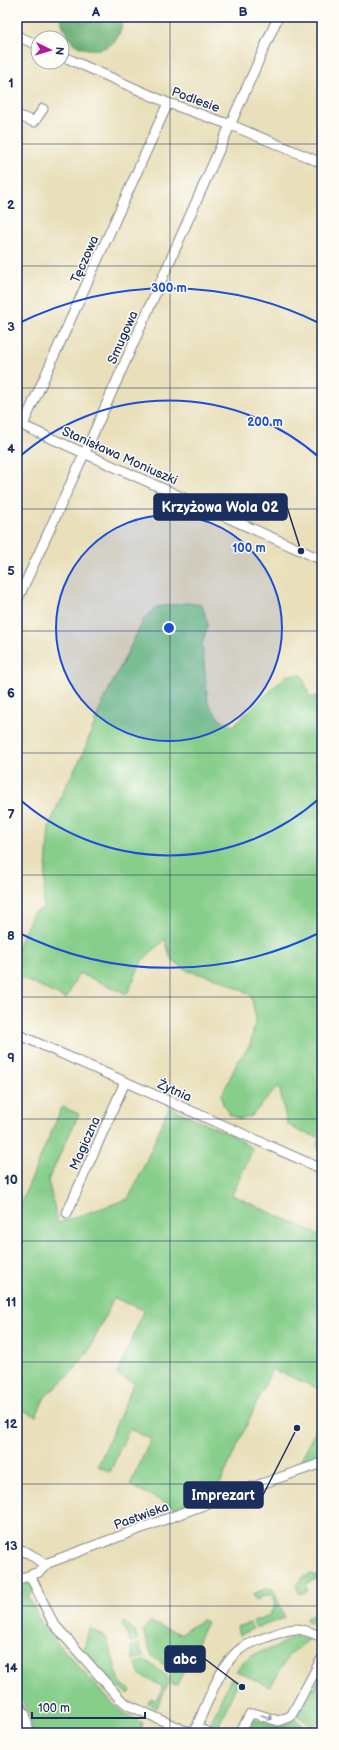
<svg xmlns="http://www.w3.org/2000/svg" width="339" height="1750" viewBox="0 0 339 1750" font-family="'Balsamiq Sans',sans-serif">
  <rect width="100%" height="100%" fill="#fdfcf7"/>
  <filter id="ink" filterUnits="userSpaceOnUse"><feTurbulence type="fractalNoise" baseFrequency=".025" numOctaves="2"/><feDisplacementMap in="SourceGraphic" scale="8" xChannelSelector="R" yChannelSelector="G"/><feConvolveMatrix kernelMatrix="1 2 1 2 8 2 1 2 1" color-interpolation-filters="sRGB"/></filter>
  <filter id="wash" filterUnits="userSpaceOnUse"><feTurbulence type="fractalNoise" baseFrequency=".012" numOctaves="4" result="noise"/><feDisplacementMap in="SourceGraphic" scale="16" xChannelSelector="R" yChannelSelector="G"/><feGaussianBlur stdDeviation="0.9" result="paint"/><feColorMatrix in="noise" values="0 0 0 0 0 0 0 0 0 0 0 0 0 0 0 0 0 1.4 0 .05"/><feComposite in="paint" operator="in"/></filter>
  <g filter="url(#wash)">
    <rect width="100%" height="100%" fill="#e9dfba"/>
    <path fill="#86ce8a" stroke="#507e74" d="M186,603L202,605L208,625L202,643L208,703L220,720L233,726L287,675H302L310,698L322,695V1155L317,1145L319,1137L300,1132L287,1124L279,1086L251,1116L241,1119L230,1115L223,1104L222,1095L238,1061L250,1045L256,1019L251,995L220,979L188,971L171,959L165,939L142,961L127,994L79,973L66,999L17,976V948L33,913L43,909L49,827L64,789L82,756L101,706L144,619L157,607Z
      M62,1107L79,1114L48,1180L58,1223L128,1199C144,1170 155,1138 169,1107L234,1136L253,1149L232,1195L322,1236V1390L272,1369L220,1484L201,1497L175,1508L130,1485L151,1439L129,1429L110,1472L98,1466L134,1383L117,1375L144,1310L114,1298L89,1350L74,1370L45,1397L36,1416L17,1408V1204L20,1205Z
      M322,1417V1458L302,1465L301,1460Z
      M311,1574L322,1577V1587L318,1578L306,1584L308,1591L300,1594L296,1585L302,1578Z
      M23,1582L31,1585L34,1592L28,1596L46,1632L53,1629L54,1631L50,1635L112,1703L124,1713L143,1723L139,1732L141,1733H32C32,1720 28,1705 17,1696V1584Z
      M267,1588L273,1589L285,1618L256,1628L253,1621L268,1616L275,1608L273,1607L275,1604L271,1594L258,1598V1601L255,1600L253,1594Z
      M313,1615L322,1617V1628L307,1621L306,1618Z
      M202,1620L207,1622L177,1685L170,1683V1678L177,1663L168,1659L164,1665L152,1656L143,1630L150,1622L180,1634Z
      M123,1621L135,1632L137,1640L130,1643L125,1628L122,1626Z
      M250,1623L253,1629L239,1635L237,1627Z
      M89,1628L106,1637L121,1685L131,1690L129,1694L119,1689L84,1650Z
      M297,1636L310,1639L289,1655L270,1687L236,1671C251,1648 260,1655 281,1644C287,1641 289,1637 297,1636Z
      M139,1644L143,1657L134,1660L130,1647Z
      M145,1660L167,1676V1686L157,1708L148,1703L149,1701L152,1699L156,1701L163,1687L139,1674L136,1663Z
      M321,1676L322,1720L312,1726L297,1715Z
      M231,1678L238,1681L216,1732L208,1728Z
      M293,1717L313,1733H244L250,1721L253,1719C269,1721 273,1729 290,1723Z"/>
    <path fill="#6cb176" stroke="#44706a" d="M60,17H125C122,23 121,32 117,38C108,53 82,53 70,40C65,35 63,24 60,17Z"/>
  </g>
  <g filter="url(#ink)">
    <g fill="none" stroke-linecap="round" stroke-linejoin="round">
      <g stroke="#82878c" stroke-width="11">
        <path id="minor" d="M17,36L38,45
          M62,56L168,103L231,125L322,163
          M17,115L34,122L43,109
          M17,423L322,560
          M23,425L168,103
          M17,601L91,439L278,17
          M17,1034L322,1169
          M67,1213L125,1082
          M17,1548L30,1554L45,1565
          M30,1575L53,1623L119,1698L128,1705L190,1733
          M17,1580L39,1572L48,1563L244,1490L322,1463
          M17,1702L25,1714L29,1733
          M196,1727L209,1733
          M194,1733C204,1711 220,1664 239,1650C248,1643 259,1640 270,1636C295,1627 297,1626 322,1637
          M240,1733L250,1714H257L278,1721L291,1716L322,1658"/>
      </g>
      <use href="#minor" stroke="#fff" stroke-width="9"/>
    </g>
    <defs><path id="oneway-shaft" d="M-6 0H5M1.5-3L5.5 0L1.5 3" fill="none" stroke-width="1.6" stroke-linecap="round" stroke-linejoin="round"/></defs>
    <use stroke="#8d97ae" href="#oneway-shaft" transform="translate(267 1717) rotate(20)"/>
  </g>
  <path fill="none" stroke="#1b2f5e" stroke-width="1" stroke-opacity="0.55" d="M170,17V1733M17,144H322M17,266H322M17,388H322M17,509H322M17,631H322M17,753H322M17,875H322M17,997H322M17,1119H322M17,1241H322M17,1362H322M17,1484H322M17,1606H322"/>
  <circle cx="169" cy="628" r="113" fill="#1d4ed8" fill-opacity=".12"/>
  <g fill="none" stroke="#1d4ed8" stroke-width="2">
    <circle cx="169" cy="628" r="113"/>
    <path d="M321 797A227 227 0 0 1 17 797M17 459A227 227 0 0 1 321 459"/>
    <path d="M321 932A340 340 0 0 1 17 932M17 324A340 340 0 0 1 321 324"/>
  </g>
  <g text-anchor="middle" stroke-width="3" stroke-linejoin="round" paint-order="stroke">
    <g font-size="13" fill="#1b2f5e" stroke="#fdfcf7">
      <text transform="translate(196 99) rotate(20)" y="5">Podlesie</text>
      <text transform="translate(84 259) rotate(-66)" y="5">Tęczowa</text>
      <text transform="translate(122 337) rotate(-66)" y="5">Smugowa</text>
      <text transform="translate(120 455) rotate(24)" y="5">Stanisława Moniuszki</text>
      <text transform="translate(175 1090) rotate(24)" y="5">Żytnia</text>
      <text transform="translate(84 1143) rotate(-66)" y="5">Magiczna</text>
      <text transform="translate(141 1515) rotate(-20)" y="5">Pastwiska</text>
    </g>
  </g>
  <circle cx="169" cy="628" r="6" fill="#1d4ed8" stroke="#fdfcf7" stroke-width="2"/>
  <g font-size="12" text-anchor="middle" font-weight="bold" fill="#1d4ed8" stroke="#fdfcf7" stroke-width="3" stroke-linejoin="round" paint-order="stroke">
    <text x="169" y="292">300 m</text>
    <text x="265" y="426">200 m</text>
    <text x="249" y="552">100 m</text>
  </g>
  <path fill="none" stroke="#1b2f5e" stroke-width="1.5" d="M301 551L287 507M297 1428L263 1495M242 1687L205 1659"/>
  <g fill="#1b2f5e" stroke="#fdfcf7" stroke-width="1.5">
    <circle cx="301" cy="551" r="4"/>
    <circle cx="297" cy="1428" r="4"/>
    <circle cx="242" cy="1687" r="4"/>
  </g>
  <g fill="#1b2f5e" stroke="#1b2f5e" stroke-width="1.5">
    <rect x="154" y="494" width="133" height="26" rx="4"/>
    <rect x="184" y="1482" width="79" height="26" rx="4"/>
    <rect x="165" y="1646" width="40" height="26" rx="4"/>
  </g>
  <g font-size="14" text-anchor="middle" font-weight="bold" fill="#fff">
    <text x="220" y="512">Krzyżowa Wola 02</text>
    <text x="223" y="1500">Imprezart</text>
    <text x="185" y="1664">abc</text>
  </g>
  <rect width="339" height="1750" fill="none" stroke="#fdfcf7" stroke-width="44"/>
  <g transform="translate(50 50) rotate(95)"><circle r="19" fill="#fdfcf7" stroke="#a3aaba"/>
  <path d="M0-3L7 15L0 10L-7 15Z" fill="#b5179e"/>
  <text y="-6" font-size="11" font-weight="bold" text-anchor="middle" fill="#1b2f5e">N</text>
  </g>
  <path d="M32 1712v6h113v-6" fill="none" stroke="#1b2f5e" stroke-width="2"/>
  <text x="38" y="1712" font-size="12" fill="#1b2f5e" stroke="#fdfcf7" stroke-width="3" paint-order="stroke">100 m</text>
  <rect x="22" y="22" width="295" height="1706" fill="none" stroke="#1b2f5e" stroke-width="1.5"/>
  <g font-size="13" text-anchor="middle" font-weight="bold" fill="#1b2f5e">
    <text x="96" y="16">A</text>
    <text x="243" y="16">B</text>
    <text x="11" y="87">1</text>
    <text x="11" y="209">2</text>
    <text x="11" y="331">3</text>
    <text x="11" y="453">4</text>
    <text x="11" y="575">5</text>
    <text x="11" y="697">6</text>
    <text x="11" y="819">7</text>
    <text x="11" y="940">8</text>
    <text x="11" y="1062">9</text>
    <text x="11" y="1184">10</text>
    <text x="11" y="1306">11</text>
    <text x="11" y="1428">12</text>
    <text x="11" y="1550">13</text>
    <text x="11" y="1672">14</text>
  </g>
</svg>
